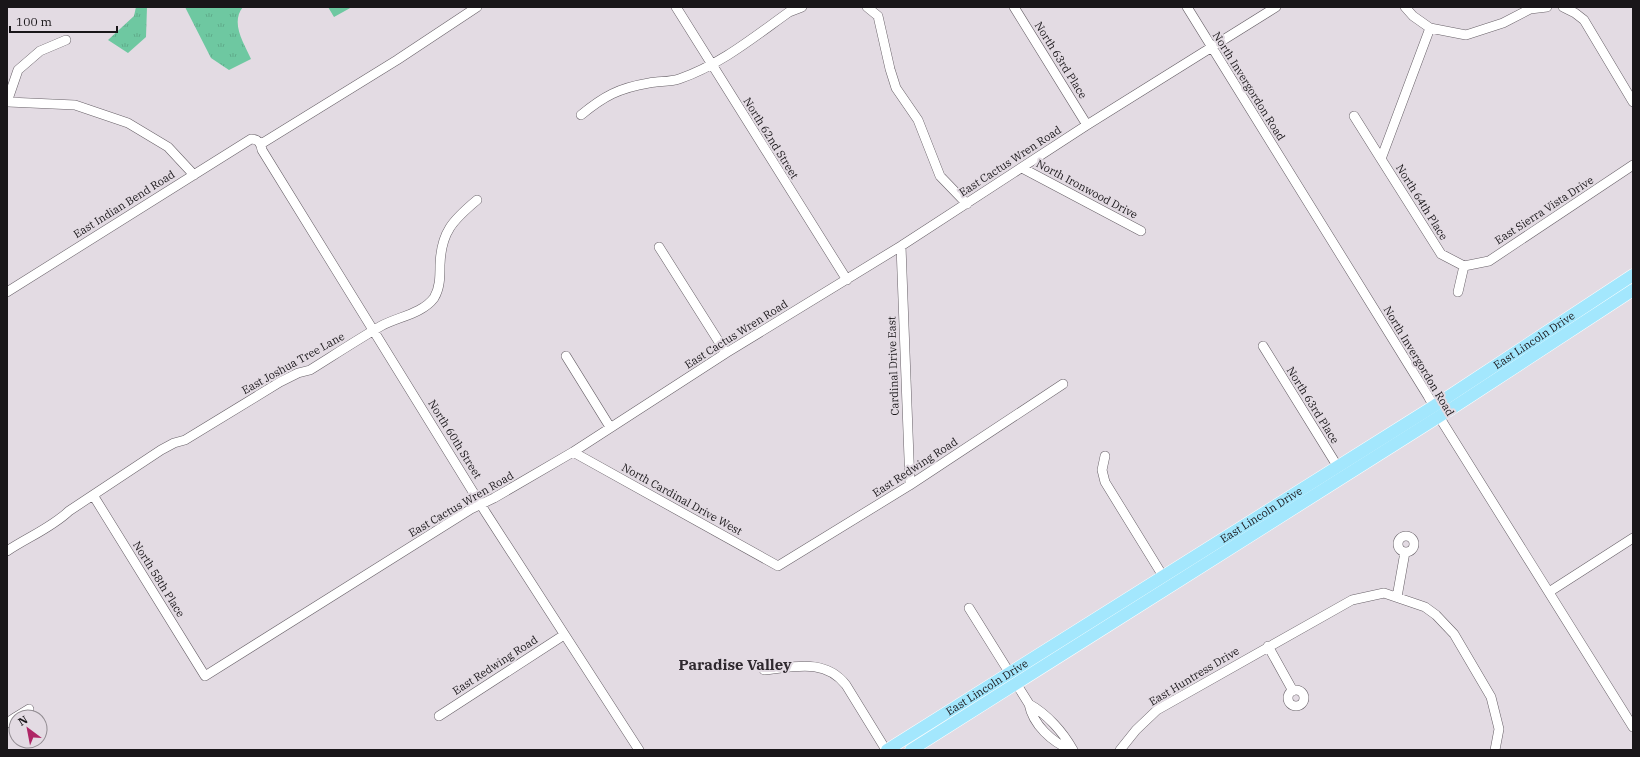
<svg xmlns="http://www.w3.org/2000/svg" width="1640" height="757" viewBox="0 0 1640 757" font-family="'IBM Plex Serif',serif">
  <defs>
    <pattern id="grass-tufts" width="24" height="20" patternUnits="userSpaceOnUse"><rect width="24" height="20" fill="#6ec8a1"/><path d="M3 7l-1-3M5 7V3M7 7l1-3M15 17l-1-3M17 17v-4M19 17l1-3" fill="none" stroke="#5fab8a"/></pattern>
  </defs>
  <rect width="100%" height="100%" fill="#e3dbe3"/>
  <path fill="url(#grass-tufts)" d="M136,7H147L146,37L128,53L108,40L134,16Z
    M185,7H243C230,23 244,43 251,59L229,70L211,58Z
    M328,7H352L334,17Z"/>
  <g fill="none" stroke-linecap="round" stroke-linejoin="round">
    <g stroke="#686168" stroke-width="10">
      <path id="minor" d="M676,7L847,280
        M867,7L878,16L890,69L896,88L918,120L940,176L967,204
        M1014,7L1087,125
        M1187,7L1428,396L1443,423L1633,727
        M1405,7L1413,16L1430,28L1466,35L1503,23L1530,9L1547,7
        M1563,7L1575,13L1584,20L1633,102
        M1430,28L1381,159L1441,254L1464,266
        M7,102L18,70L40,51L66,40
        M8,102L75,105L128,123L168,147L194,175
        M581,115C604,96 619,88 649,83C659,81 670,82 679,79C720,65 754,37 789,12L802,7
        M1354,116L1381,159
        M261,144L397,60L477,7
        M1022,168L1141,231
        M901,246L910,485
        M659,247L726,353
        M1464,266L1489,261L1633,165
        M7,292L251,139C259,139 261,144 262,150L486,513L639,750
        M1458,292L1464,266
        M1263,346L1341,472
        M566,356L610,427
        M573,452L778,566L910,485L1063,384
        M1105,456L1102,470L1105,482L1166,581
        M93,495L205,676L471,509L494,498L573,452L726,353L901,246L1087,125L1276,7
        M1398 544a8 8 0 1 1 16 0a8 8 0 1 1-16 0Z
        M7,551C28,537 51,528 69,511L161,450L174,443L185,440L280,382L298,373L310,370C334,355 357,340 381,326C397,317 422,314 434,298C440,288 440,277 440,265C441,232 453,220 477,200
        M1549,592L1633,538
        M1397,597L1405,552
        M969,608L1029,704C1033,725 1052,742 1071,750
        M1268,646L1293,691
        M764,670C794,667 825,658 846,685L886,750
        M1288 698a8 8 0 1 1 16 0a8 8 0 1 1-16 0Z
        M1029,704C1047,714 1063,732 1073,750
        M439,716L564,635
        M16,717L29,709
        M7,723L16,717
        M1120,750L1136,730L1157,710L1352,600L1384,593L1425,607L1436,615L1454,634L1491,697L1499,729L1495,750"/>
    </g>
    <g stroke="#fff" stroke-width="13">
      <g id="major">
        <path id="s1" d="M887,750L1434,406L1633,275"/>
        <path d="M911,750L1451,409L1633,290"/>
      </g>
    </g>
    <use href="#minor" stroke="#fff" stroke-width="9"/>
    <use href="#major" stroke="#a3e7fd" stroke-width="12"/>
  </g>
  <g text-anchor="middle" stroke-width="4" stroke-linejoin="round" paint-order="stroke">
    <g font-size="11" fill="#191619" stroke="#e3dbe3">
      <text transform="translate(1061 60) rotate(58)" y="4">North 63rd Place</text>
      <text transform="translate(1249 86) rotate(58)" y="4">North Invergordon Road</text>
      <text transform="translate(771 138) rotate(58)" y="4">North 62nd Street</text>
      <text transform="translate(1010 161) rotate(-33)" y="4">East Cactus Wren Road</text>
      <text transform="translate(1087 189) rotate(28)" y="4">North Ironwood Drive</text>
      <text transform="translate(1422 202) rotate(58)" y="4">North 64th Place</text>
      <text transform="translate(124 204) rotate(-32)" y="4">East Indian Bend Road</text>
      <text transform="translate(1544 210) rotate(-33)" y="4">East Sierra Vista Drive</text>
      <text transform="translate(736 334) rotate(-32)" y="4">East Cactus Wren Road</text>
      <text dy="4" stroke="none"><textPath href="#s1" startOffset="766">East Lincoln Drive</textPath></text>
      <text transform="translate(1419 361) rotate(59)" y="4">North Invergordon Road</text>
      <text transform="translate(293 363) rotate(-29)" y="4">East Joshua Tree Lane</text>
      <text transform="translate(893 366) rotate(-92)" y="4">Cardinal Drive East</text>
      <text transform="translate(1313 405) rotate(58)" y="4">North 63rd Place</text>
      <text transform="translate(455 439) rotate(58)" y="4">North 60th Street</text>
      <text transform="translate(915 467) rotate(-33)" y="4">East Redwing Road</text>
      <text transform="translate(682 499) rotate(29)" y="4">North Cardinal Drive West</text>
      <text transform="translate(461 504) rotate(-30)" y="4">East Cactus Wren Road</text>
      <text dy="4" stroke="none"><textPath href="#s1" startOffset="442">East Lincoln Drive</textPath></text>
      <text transform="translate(159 579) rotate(58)" y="4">North 58th Place</text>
      <text transform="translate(495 665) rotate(-33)" y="4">East Redwing Road</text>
      <text transform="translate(1194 676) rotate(-31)" y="4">East Huntress Drive</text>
      <text dy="4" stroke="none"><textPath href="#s1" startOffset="118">East Lincoln Drive</textPath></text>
    </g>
    <g font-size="15" font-weight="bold" fill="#2e282e" stroke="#e3dbe3">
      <text x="735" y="670">Paradise Valley</text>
    </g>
  </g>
  <rect width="1640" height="757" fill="none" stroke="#191619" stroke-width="16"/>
  <g transform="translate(28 729) rotate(328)"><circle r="19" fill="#e3dbe3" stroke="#928c92"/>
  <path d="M0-3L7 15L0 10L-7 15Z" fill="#af2666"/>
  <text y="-6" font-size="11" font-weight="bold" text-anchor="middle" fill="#191619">N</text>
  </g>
  <path d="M10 26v6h107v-6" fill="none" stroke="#191619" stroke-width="2"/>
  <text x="16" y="26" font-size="12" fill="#191619" stroke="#e3dbe3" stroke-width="3" paint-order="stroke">100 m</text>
</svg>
